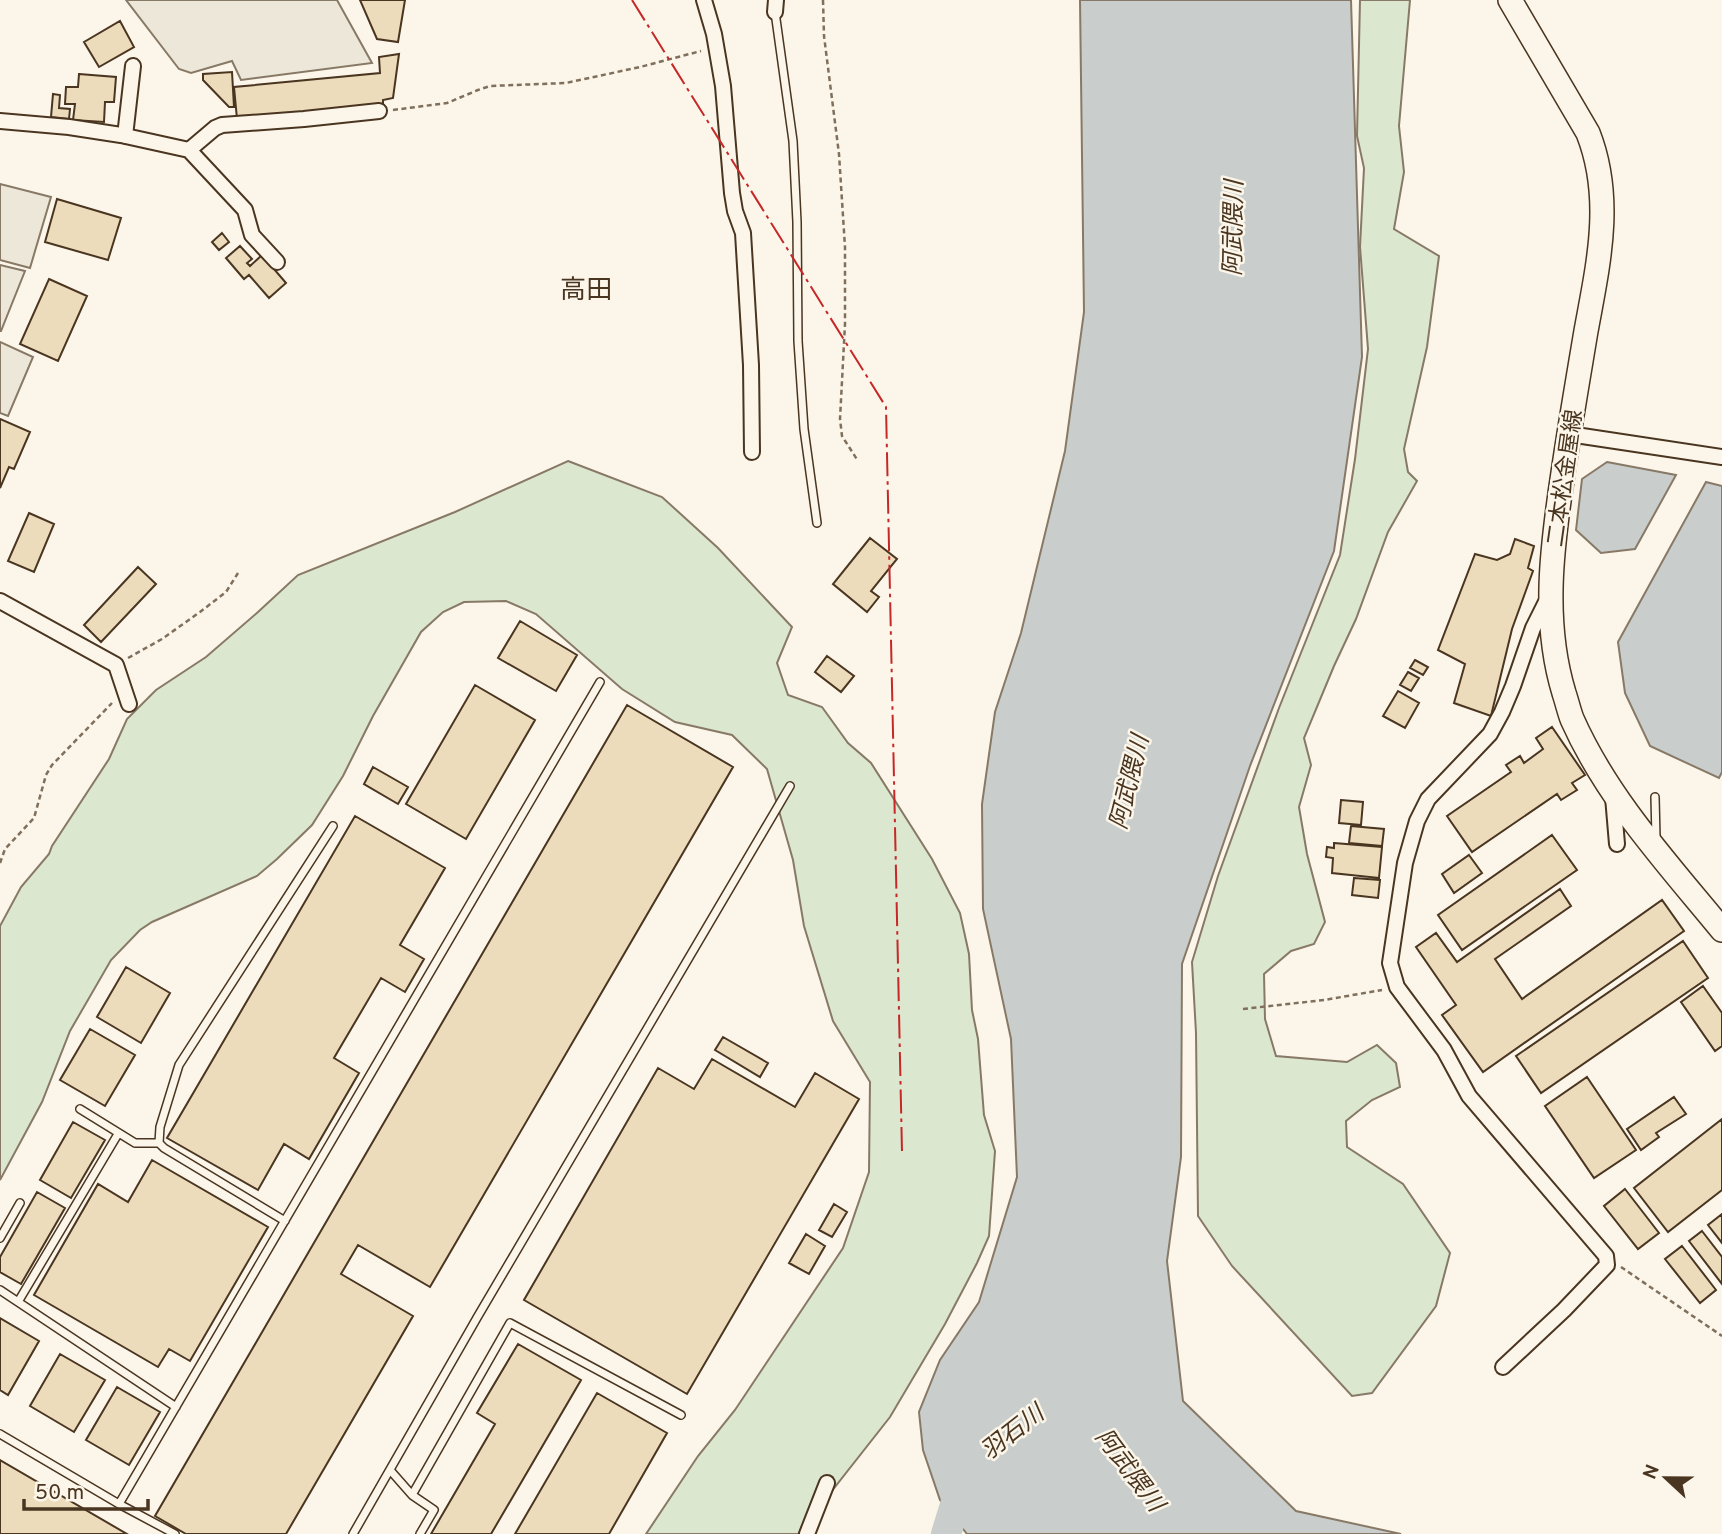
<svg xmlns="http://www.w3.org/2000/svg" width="1722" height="1534" viewBox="0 0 1722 1534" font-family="Overpass,'Noto Sans JP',sans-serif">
  <rect width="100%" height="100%" fill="#fbf6e9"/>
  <path fill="#dce7d0" stroke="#887966" stroke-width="2" d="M1360,0H1410L1399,126L1404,172L1394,229L1439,256L1427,347L1404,449L1408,472L1417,481L1388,532L1356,619L1334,666L1304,738L1311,765L1299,807L1307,854L1325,922L1314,944L1291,951L1264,974L1265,1019L1276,1056L1347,1062L1377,1045L1396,1063L1400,1087L1372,1100L1346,1121L1347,1147L1403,1184L1450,1253L1436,1306L1372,1393L1352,1396L1232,1266L1198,1216L1196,1033L1192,962L1218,876L1279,708L1340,555L1355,459L1368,349L1360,247L1364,168L1357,136Z
    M568,461L662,497L718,548L792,627L777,663L788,695L822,707L848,743L871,763L932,859L960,913L969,954L972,1010L978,1039L984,1115L995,1151L989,1236L977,1263L945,1324L890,1417L798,1534H646L698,1456L735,1410L843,1248L869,1172L870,1082L833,1021L804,926L793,860L767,769L732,735L675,722L622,689L536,614L506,601L464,602L443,612L421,632L373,716L343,776L312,825L277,859L257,876L152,922L140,930L111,960L70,1031L42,1102L0,1180V926L21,887L49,854L52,846L109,759L127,719L156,690L206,657L258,612L298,575L455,512Z"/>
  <path fill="#ede7d9" stroke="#887966" stroke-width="2" d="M126,0H337L372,63L241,80L232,61L191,73L179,69Z
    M0,184L51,197L30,268L0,260Z
    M0,265L25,271L1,331H0Z
    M0,342L33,357L8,416L0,413Z"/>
  <path fill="#c9cecd" stroke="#887966" stroke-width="2" d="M1080,0H1351L1362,357L1334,551L1250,766L1182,964L1181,1157L1167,1261L1183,1401L1296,1511L1401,1534H967L940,1500L923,1450L919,1412L940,1360L979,1302L1017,1177L1011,1039L983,909L982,804L995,712L1021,633L1065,451L1084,312Z
    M1607,462L1676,475L1635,549L1601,553L1576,530L1582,479Z
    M1706,482L1722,486V772L1719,778L1650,746L1625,693L1618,642Z"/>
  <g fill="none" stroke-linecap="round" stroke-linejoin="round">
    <path stroke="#c9cecd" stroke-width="30" d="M946,1534L964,1476"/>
  </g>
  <path fill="#ecdcbc" stroke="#4a3520" stroke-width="2" d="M360,0H405L398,42L377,39Z
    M120,21L134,47L99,67L84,42Z
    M399,54L393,98L383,100V105L237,119L234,87L380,73L379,57Z
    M232,72L234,107H229L203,80V74Z
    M79,74L116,77L114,102H105L104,122L73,120L75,104H65L66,87H78Z
    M53,94L60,95L59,108L70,109L69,119L51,117Z
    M57,199L121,218L108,260L45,242Z
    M222,233L229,242L219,250L212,242Z
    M240,246L252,259L247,263L250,266L262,255L286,283L269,298L249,275L244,279L226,258Z
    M49,279L87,296L58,361L20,344Z
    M0,419L30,432L14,469L9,467L0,488Z
    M29,513L54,524L34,572L8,561Z
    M870,538L897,559L871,591L879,597L867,612L833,584Z
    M1515,539L1534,546L1528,568L1533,571L1512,629L1491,716L1454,703L1465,664L1438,650L1475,554L1497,560L1510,554Z
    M138,567L156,584L101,642L84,625Z
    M520,621L577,655L556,691L498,658Z
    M827,656L854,676L841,692L815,672Z
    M1415,660L1428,667L1423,675L1410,668Z
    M1408,672L1419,678L1411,691L1400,685Z
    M475,685L535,720L466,839L406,804Z
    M1398,691L1419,703L1405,728L1383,716Z
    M627,705L733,767L430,1287L358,1245L341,1274L413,1316L286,1534H186L155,1516Z
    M1552,727L1585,775L1572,783L1577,790L1561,800L1557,794L1472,852L1447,816L1511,772L1506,765L1520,756L1524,763L1543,749L1536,738Z
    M373,767L408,787L398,804L364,784Z
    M1341,800L1363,802L1361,825L1339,823Z
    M355,816L445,868L400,945L424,959L405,992L381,978L334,1058L359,1073L309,1159L284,1144L258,1190L167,1138Z
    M1351,826L1384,829L1382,846L1349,843Z
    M1552,835L1577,870L1462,950L1438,915Z
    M1334,843L1382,847L1379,878L1332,873L1333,858L1326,857L1327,847L1334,848Z
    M1469,855L1482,873L1454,893L1442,874Z
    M1354,878L1380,880L1378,898L1352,895Z
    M1560,889L1571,906L1495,959L1522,999L1662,900L1684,931L1483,1072L1442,1015L1456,1005L1416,947L1436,933L1457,962Z
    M1683,941L1708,978L1541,1093L1516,1056Z
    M126,967L170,993L141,1043L97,1017Z
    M1703,986L1722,1013V1046L1715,1051L1681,1002Z
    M90,1029L135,1055L105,1106L60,1080Z
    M723,1037L768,1063L760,1077L715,1050Z
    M712,1059L795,1107L815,1073L859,1099L687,1394L524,1300L658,1068L694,1089Z
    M1587,1077L1636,1150L1594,1178L1545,1106Z
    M1674,1097L1686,1114L1656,1133L1659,1137L1641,1150L1627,1129Z
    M1722,1119V1190L1668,1232L1634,1188Z
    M73,1122L105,1140L71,1198L40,1180Z
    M152,1160L268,1227L190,1361L169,1349L158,1367L34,1295L98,1184L128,1202Z
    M1625,1189L1659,1233L1638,1249L1604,1206Z
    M37,1192L65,1208L21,1284L0,1272V1257Z
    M834,1204L847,1212L832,1237L819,1230Z
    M1722,1214V1243L1708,1225Z
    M1702,1231L1722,1257V1284L1689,1241Z
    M806,1234L825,1246L809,1274L789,1263Z
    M1682,1246L1716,1290L1700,1303L1665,1259Z
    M0,1318L39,1341L8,1395L0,1390Z
    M518,1344L581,1380L491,1534H431L495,1424L477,1413Z
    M60,1354L105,1380L74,1432L30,1406Z
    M117,1387L160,1412L129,1465L86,1440Z
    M597,1393L667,1433L609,1534H515Z
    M0,1460L127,1534H0Z"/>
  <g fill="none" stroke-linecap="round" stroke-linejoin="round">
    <g stroke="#4a3520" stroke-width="10">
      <path id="service" d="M775,12L793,141L797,222L798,341L804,429L817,523
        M1655,797L1656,838
        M80,1109L135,1143H159
        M285,1221L164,1148L159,1143L160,1127L179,1065L333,826
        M0,1238L20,1203
        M0,1290L176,1407
        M18,1302L118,1134
        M0,1434L119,1504L175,1534
        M390,1470L412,1495L434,1510L420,1534
        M412,1495L510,1323L681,1415
        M119,1504L600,682
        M353,1534L478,1316L790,786"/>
    </g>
    <g stroke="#4a3520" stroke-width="18">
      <path id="minor" d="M704,0L714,34L723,86L732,193L735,211L743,233L751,365L752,452
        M775,12L776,0
        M0,121L69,127L121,135L189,150L245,210L252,235L277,262
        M125,136L133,66
        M189,150L215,128L222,125L304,119L379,111
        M1569,434L1722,457
        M0,601L116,665L129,704
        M1613,797L1617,844
        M1503,1367L1564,1310L1607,1265L1606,1256L1469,1096L1444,1050L1397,987L1390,963L1405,863L1417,821L1428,799L1490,734L1502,712L1513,686L1533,628L1548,598
        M807,1534L827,1483"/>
    </g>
    <g stroke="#4a3520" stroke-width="26">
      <path id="primary" d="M1510,0L1588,133C1614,199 1598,265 1586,331C1578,379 1570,425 1563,473C1552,546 1542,621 1564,693C1567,702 1569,711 1572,719C1607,798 1667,863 1722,930"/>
    </g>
    <path stroke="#7f6f5c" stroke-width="2.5" stroke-dasharray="5 3.5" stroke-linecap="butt" d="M823,0L824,36L839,154L845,247V324L840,419L842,436L858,461
      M393,110L447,103L478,90L490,86L566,83L640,67L701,51
      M128,658L162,639L200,612L226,592L238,573
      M0,863L5,849L34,818L46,775L52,765L112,703
      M1243,1009L1324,1000L1382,990
      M1621,1267L1722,1336"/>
    <use href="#service" stroke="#fbf6e9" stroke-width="7"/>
    <use href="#minor" stroke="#fbf6e9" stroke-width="14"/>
    <use href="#primary" stroke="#fbf6e9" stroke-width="23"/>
    <path stroke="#c62828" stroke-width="2" stroke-dasharray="24 5 3.5 5" stroke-linecap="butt" d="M632,0L886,407L902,1152"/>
  </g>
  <g text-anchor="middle" stroke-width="5" stroke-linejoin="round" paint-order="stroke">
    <g font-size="23" fill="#4a3520" stroke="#fbf6e9">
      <text transform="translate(1564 478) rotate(-82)" y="8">二本松金屋線</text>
    </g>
    <g font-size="24" font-style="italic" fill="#4a3520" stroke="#fbf6e9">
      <text transform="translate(1233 228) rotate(-89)" y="8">阿武隈川</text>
      <text transform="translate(1129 782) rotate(-76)" y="8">阿武隈川</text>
      <text transform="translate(1012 1432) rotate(-38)" y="8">羽石川</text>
      <text transform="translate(1130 1470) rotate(53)" y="8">阿武隈川</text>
    </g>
    <g font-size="26" fill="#4a3520" stroke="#fbf6e9">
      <text x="586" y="298">高田</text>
    </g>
  </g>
  <g transform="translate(1666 1478) rotate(292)" stroke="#fbf6e9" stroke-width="5" paint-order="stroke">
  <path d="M0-5L12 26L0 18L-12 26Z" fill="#4a3520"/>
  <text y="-10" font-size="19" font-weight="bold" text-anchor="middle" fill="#4a3520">N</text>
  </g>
  <path d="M24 1499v10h124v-10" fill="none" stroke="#4a3520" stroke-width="3.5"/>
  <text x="35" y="1499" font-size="21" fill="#4a3520" stroke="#fbf6e9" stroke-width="5" paint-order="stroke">50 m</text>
</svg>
